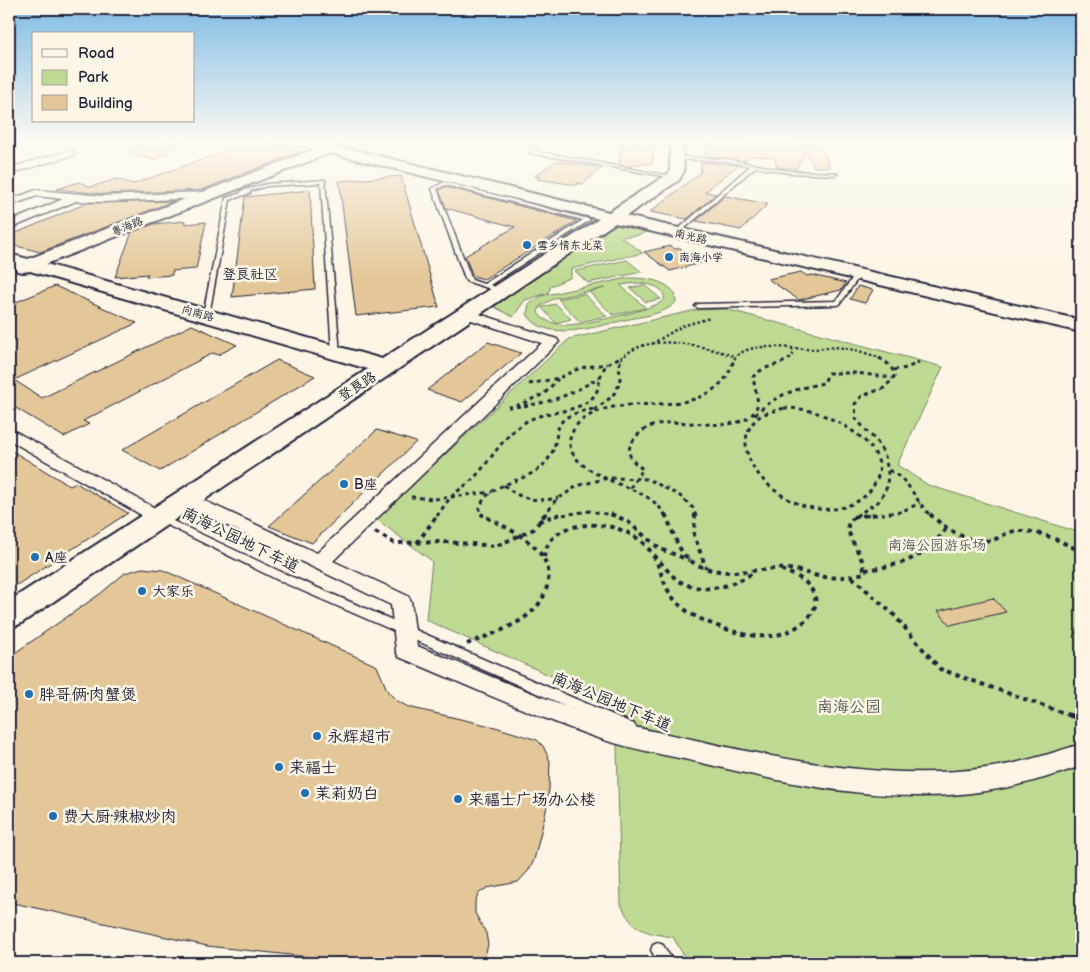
<svg xmlns="http://www.w3.org/2000/svg" width="1090" height="972" viewBox="0 0 1090 972" font-family="'Balsamiq Sans','LXGW WenKai TC',sans-serif">
  <rect width="100%" height="100%" fill="#fcf5e5"/>
  <filter id="ink" filterUnits="userSpaceOnUse"><feTurbulence type="fractalNoise" baseFrequency=".02" numOctaves="2"/><feDisplacementMap in="SourceGraphic" scale="10" xChannelSelector="R" yChannelSelector="G"/><feConvolveMatrix kernelMatrix="1 2 1 2 8 2 1 2 1" color-interpolation-filters="sRGB"/></filter>
  <g filter="url(#ink)">
    <path fill="#beda92" stroke="#707e66" fill-rule="evenodd" d="M628,225L651,230L639,235L621,237L643,253L571,269V277L551,286L548,293L525,300L513,317L493,306L608,226Z
      M627,260L642,272L588,283L575,271Z
      M627,278C645,278 663,279 675,293L676,302C664,315 642,316 625,320C599,326 544,344 527,314L529,304L541,296ZM637,283C648,284 666,286 664,300C655,310 581,325 566,325C556,324 544,322 538,313L540,306L555,298L605,288L589,292L613,315L646,308L620,285Z
      M644,285L661,299L646,302L630,288Z
      M584,294L607,316L580,322L558,299Z
      M556,304L571,319L556,323L541,307Z
      M726,309L943,367L897,465L928,485L1081,533V963H688L673,937C646,933 632,931 621,904L616,705L426,620L432,561L376,519L569,339L696,310Z"/>
    <path fill="#e3c798" stroke="#22223b" d="M148,142H186L154,160L128,153Z
      M251,142H266L302,151L201,190L103,194L57,189L79,182L91,187L116,179L133,184Z
      M622,142H655L652,164H634L631,167L619,165Z
      M715,142L820,146L830,167H814L806,151L796,169L777,167L774,157L750,156L744,161L706,156L705,144Z
      M556,161L602,168L583,184L578,183L576,185L537,179L540,177L535,176Z
      M701,162L738,165L705,192L716,194L687,219L650,212L700,173Z
      M401,176L439,307L356,316L339,181Z
      M445,187L462,191L577,221L484,279L473,276L465,256L515,227L446,208L439,190Z
      M310,190L315,289L232,297L245,197Z
      M725,196L768,204L741,230L696,221Z
      M174,201L40,252L9,244V236L87,203Z
      M185,221V224L206,222L196,269L172,271V275L146,277L148,274L115,277L132,232L154,224Z
      M670,246L675,249L680,248L701,263L670,271L644,252Z
      M801,272L807,276L812,275L846,283L841,290L799,300L768,279Z
      M55,286L137,323L14,380L42,398L192,325L237,345L218,355L213,353L83,421L89,424L64,437L9,404V305Z
      M858,286L873,290L865,303L850,299Z
      M488,342L521,353L462,402L427,390Z
      M277,360L315,376L160,471L122,450Z
      M377,430L416,442L312,543L269,526Z
      M9,449L70,486L76,483L128,513L9,590Z
      M142,568L163,570L377,666L388,692L396,700L408,707L495,727L537,740L543,746L550,761L549,789L546,811L534,860L529,870L518,882L487,888L478,894L475,902V913L486,933L488,945L485,956L480,963H364L207,946L9,902V657L100,594L125,573Z
      M993,598L1006,612L950,625L938,611Z"/>
    <g fill="none" stroke-linecap="round" stroke-linejoin="round">
      <g stroke="#22223b" stroke-width="3">
        <path id="lane" d="M536,142H540L535,151L676,177L674,178L530,153Z
          M677,157L726,159L789,171L835,173L837,174L835,175L789,173L755,167L677,235L675,234V232L750,166L726,161L675,159V158Z
          M325,180L340,353L336,355L332,353L321,183L267,186L250,191V193L230,200L209,315L208,316H204L203,315L226,198L241,193V191L267,184Z
          M444,182L589,219L590,220L490,285L505,291L500,292L466,281L432,189ZM445,185L583,220L484,284L472,280L437,189Z
          M858,272L861,274L840,304L838,305L698,308L695,306L698,304L836,301L856,273Z
          M160,515L290,576L634,724L636,728L634,732L630,733L626,732L282,582L157,520L155,518L157,516Z
          M658,943L663,945L674,963H658L651,950L653,945Z"/>
      </g>
      <g stroke="#22223b" stroke-width="3">
        <path id="street" d="M71,150L74,151V155L9,174V168Z
          M36,190L103,196L205,192L210,195L205,198L103,202L76,201L9,229V222L63,199L37,196L9,206V200Z
          M467,310L557,339L559,342L333,561L408,596L411,601L417,646C477,670 536,697 597,717C631,728 666,733 700,741C793,762 891,781 986,768C1019,764 1049,754 1081,744V766C1050,777 1019,786 986,791C892,806 793,785 702,763C666,755 630,749 595,737C529,714 465,684 399,657L396,651L391,605L180,503L177,499L180,495L186,493L192,495L317,553L542,343L462,317L460,314L462,311Z
          M9,428L164,513L167,517L164,521L158,523L152,521L9,440Z"/>
      </g>
      <g stroke="#22223b" stroke-width="4">
        <path id="secondary" d="M297,142L330,144L609,212L668,174L670,171V142H682L684,171L679,180L626,216L1081,320V332L615,223L20,624L9,628V601L368,369L30,271L23,272L17,271L15,266L9,264V254L28,259L315,149L298,145ZM330,153L599,219L382,359L46,264Z"/>
      </g>
      <path stroke="#22223b" stroke-width="2.5" stroke-dasharray="2.5 2.5" stroke-linecap="butt" d="M652,344L682,326L710,318
        M616,359L625,356
        M621,359C647,330 705,346 736,357
        M734,359C749,339 791,350 813,349C823,349 834,346 844,348C857,350 870,354 881,359
        M789,359L793,355L792,349"/>
      <path stroke="#22223b" stroke-width="3" stroke-dasharray="4 4" stroke-linecap="butt" d="M894,370L907,368L919,362
        M529,384L559,378L580,368L607,364
        M516,406L544,394L558,379
        M508,407C542,406 571,396 599,377
        M784,408C794,408 804,409 814,412C837,419 888,446 878,476C874,488 867,496 856,502C799,534 713,454 759,417C765,412 777,411 784,408Z
        M594,410C608,400 621,393 620,373C619,367 619,363 622,358
        M755,415C774,395 798,388 824,383L828,373H856L893,378
        M889,470C913,483 913,499 931,516
        M504,485C520,500 537,502 558,498
        M630,488L643,469C635,464 625,455 631,444C651,409 696,428 728,424C738,423 749,420 755,411C761,402 754,387 753,377C763,365 778,367 790,358
        M411,497L434,499L492,492
        M437,516C441,510 446,503 451,497C458,490 467,485 474,478C493,458 505,432 529,420C549,410 573,414 591,399C606,386 591,369 619,358
        M484,516L479,513C482,483 522,484 541,467C571,440 537,417 595,409
        M544,516L555,501L577,486L608,478L648,479L680,496L693,508L696,516
        M555,516L590,511L616,516
        M666,516C661,508 655,502 647,497C626,484 560,469 571,435C574,428 578,422 585,418C625,391 687,420 722,382C729,375 731,366 735,358
        M856,516L879,501L887,487L888,472L885,456L877,442L856,419L855,404L862,396L884,388L894,378C894,367 888,363 879,358
        M865,516L900,512L920,503"/>
      <path stroke="#22223b" stroke-width="4" stroke-dasharray="4.5 4.5" stroke-linecap="butt" d="M611,514L627,521L660,549L689,560
        M665,514C674,531 676,552 694,563C724,580 758,567 789,569C799,570 808,574 818,576C834,579 849,577 864,573C865,554 847,542 848,523L858,514
        M695,514L694,535L706,568
        M930,514C944,528 970,545 992,540C1001,538 1006,532 1016,531C1040,530 1061,541 1081,552
        M853,517L877,514
        M539,521L560,514
        M375,532L394,543L446,542L496,546L534,529L545,514
        M417,543L438,514
        M654,555C662,563 669,574 679,581C703,595 732,587 754,572
        M544,557C546,542 556,532 570,528C599,519 639,529 654,557C661,569 663,584 671,595C680,608 693,616 707,622C727,630 749,638 770,636C793,634 832,611 808,585C801,577 791,574 782,570
        M865,570C902,565 925,559 947,527
        M852,577L894,615L940,669L1072,716
        M467,644C498,631 543,620 548,581C551,567 542,553 531,544C517,531 498,524 481,514"/>
      <path stroke="#22223b" stroke-width="5" stroke-dasharray="5.5 5.5" stroke-linecap="butt" d="M1069,715L1081,719"/>
      <use href="#lane" fill="#fcf5e5" fill-rule="evenodd"/>
      <use href="#street" fill="#fcf5e5" fill-rule="evenodd"/>
      <use href="#secondary" fill="#fcf5e5" fill-rule="evenodd"/>
    </g>
  </g>
  <linearGradient id="sky" x2="0" y2="1"><stop stop-color="#7dbae4"/><stop offset="0.51" stop-color="#fefaf3"/><stop offset="1" stop-color="#fefaf3" stop-opacity="0"/></linearGradient>
  <rect width="1090" height="278" fill="url(#sky)"/>
  <g fill="#1f6fb2" stroke="#fcf5e5" stroke-width="2">
    <circle cx="527" cy="245" r="5"/>
    <circle cx="669" cy="257" r="5"/>
    <circle cx="344" cy="484" r="5"/>
    <circle cx="35" cy="557" r="5"/>
    <circle cx="142" cy="591" r="5"/>
    <circle cx="29" cy="694" r="5"/>
    <circle cx="317" cy="736" r="5"/>
    <circle cx="279" cy="767" r="5"/>
    <circle cx="305" cy="793" r="5"/>
    <circle cx="458" cy="799" r="5"/>
    <circle cx="53" cy="816" r="5"/>
  </g>
  <g text-anchor="middle" stroke-width="5" stroke-linejoin="round" paint-order="stroke">
    <g font-size="11" fill="#22223b" stroke="#fcf5e5">
      <text transform="translate(127 226) rotate(-22)" y="4">粤海路</text>
      <text transform="translate(691 236) rotate(13)" y="4">南光路</text>
      <text transform="translate(198 313) rotate(16)" y="4">向南路</text>
    </g>
    <g font-size="11" fill="#22223b" stroke="#fcf5e5" text-anchor="start">
      <text x="537" y="249">雪乡情东北菜</text>
      <text x="679" y="261">南海小学</text>
    </g>
    <g font-size="14" fill="#22223b" stroke="#fcf5e5">
      <text x="250" y="279">登良社区</text>
    </g>
    <g font-size="14" fill="#22223b" stroke="#fcf5e5">
      <text transform="translate(357 386) rotate(-33)" y="5">登良路</text>
    </g>
    <g font-size="14" fill="#22223b" stroke="#fcf5e5" text-anchor="start">
      <text x="354" y="489">B座</text>
      <text x="45" y="562">A座</text>
      <text x="152" y="596">大家乐</text>
    </g>
    <g font-size="14" fill="#515955" stroke="#fcf5e5">
      <text x="937" y="550">南海公园游乐场</text>
    </g>
    <g font-size="16" fill="#22223b" stroke="#fcf5e5">
      <text transform="translate(241 539) rotate(26)" y="6">南海公园地下车道</text>
      <text transform="translate(612 701) rotate(23)" y="6">南海公园地下车道</text>
    </g>
    <g font-size="16" fill="#22223b" stroke="#fcf5e5" text-anchor="start">
      <text x="39" y="700">胖哥俩·肉蟹煲</text>
      <text x="327" y="742">永辉超市</text>
      <text x="289" y="773">来福士</text>
      <text x="315" y="799">茉莉奶白</text>
      <text x="468" y="805">来福士广场办公楼</text>
      <text x="63" y="822">费大厨·辣椒炒肉</text>
    </g>
    <g font-size="16" fill="#515955" stroke="#fcf5e5">
      <text x="849" y="712">南海公园</text>
    </g>
  </g>
  <rect width="1090" height="972" fill="none" stroke="#fcf5e5" stroke-width="30"/>
  <rect x="15" y="15" width="1060" height="942" fill="none" stroke="#22223b" stroke-width="2" filter="url(#ink)"/>
  <rect x="32" y="32" width="162" height="90" fill="#fcf5e5" stroke="#a5a1a1"/>
  <rect x="42" y="49" width="25" height="8" fill="#fcf5e5" stroke="#a5a1a1"/>
  <text x="78" y="58" font-size="15" fill="#22223b">Road</text>
  <rect x="42" y="70" width="25" height="15" fill="#beda92" stroke="#a5a1a1"/>
  <text x="78" y="82" font-size="15" fill="#22223b">Park</text>
  <rect x="42" y="95" width="25" height="15" fill="#e3c798" stroke="#a5a1a1"/>
  <text x="78" y="108" font-size="15" fill="#22223b">Building</text>
</svg>
